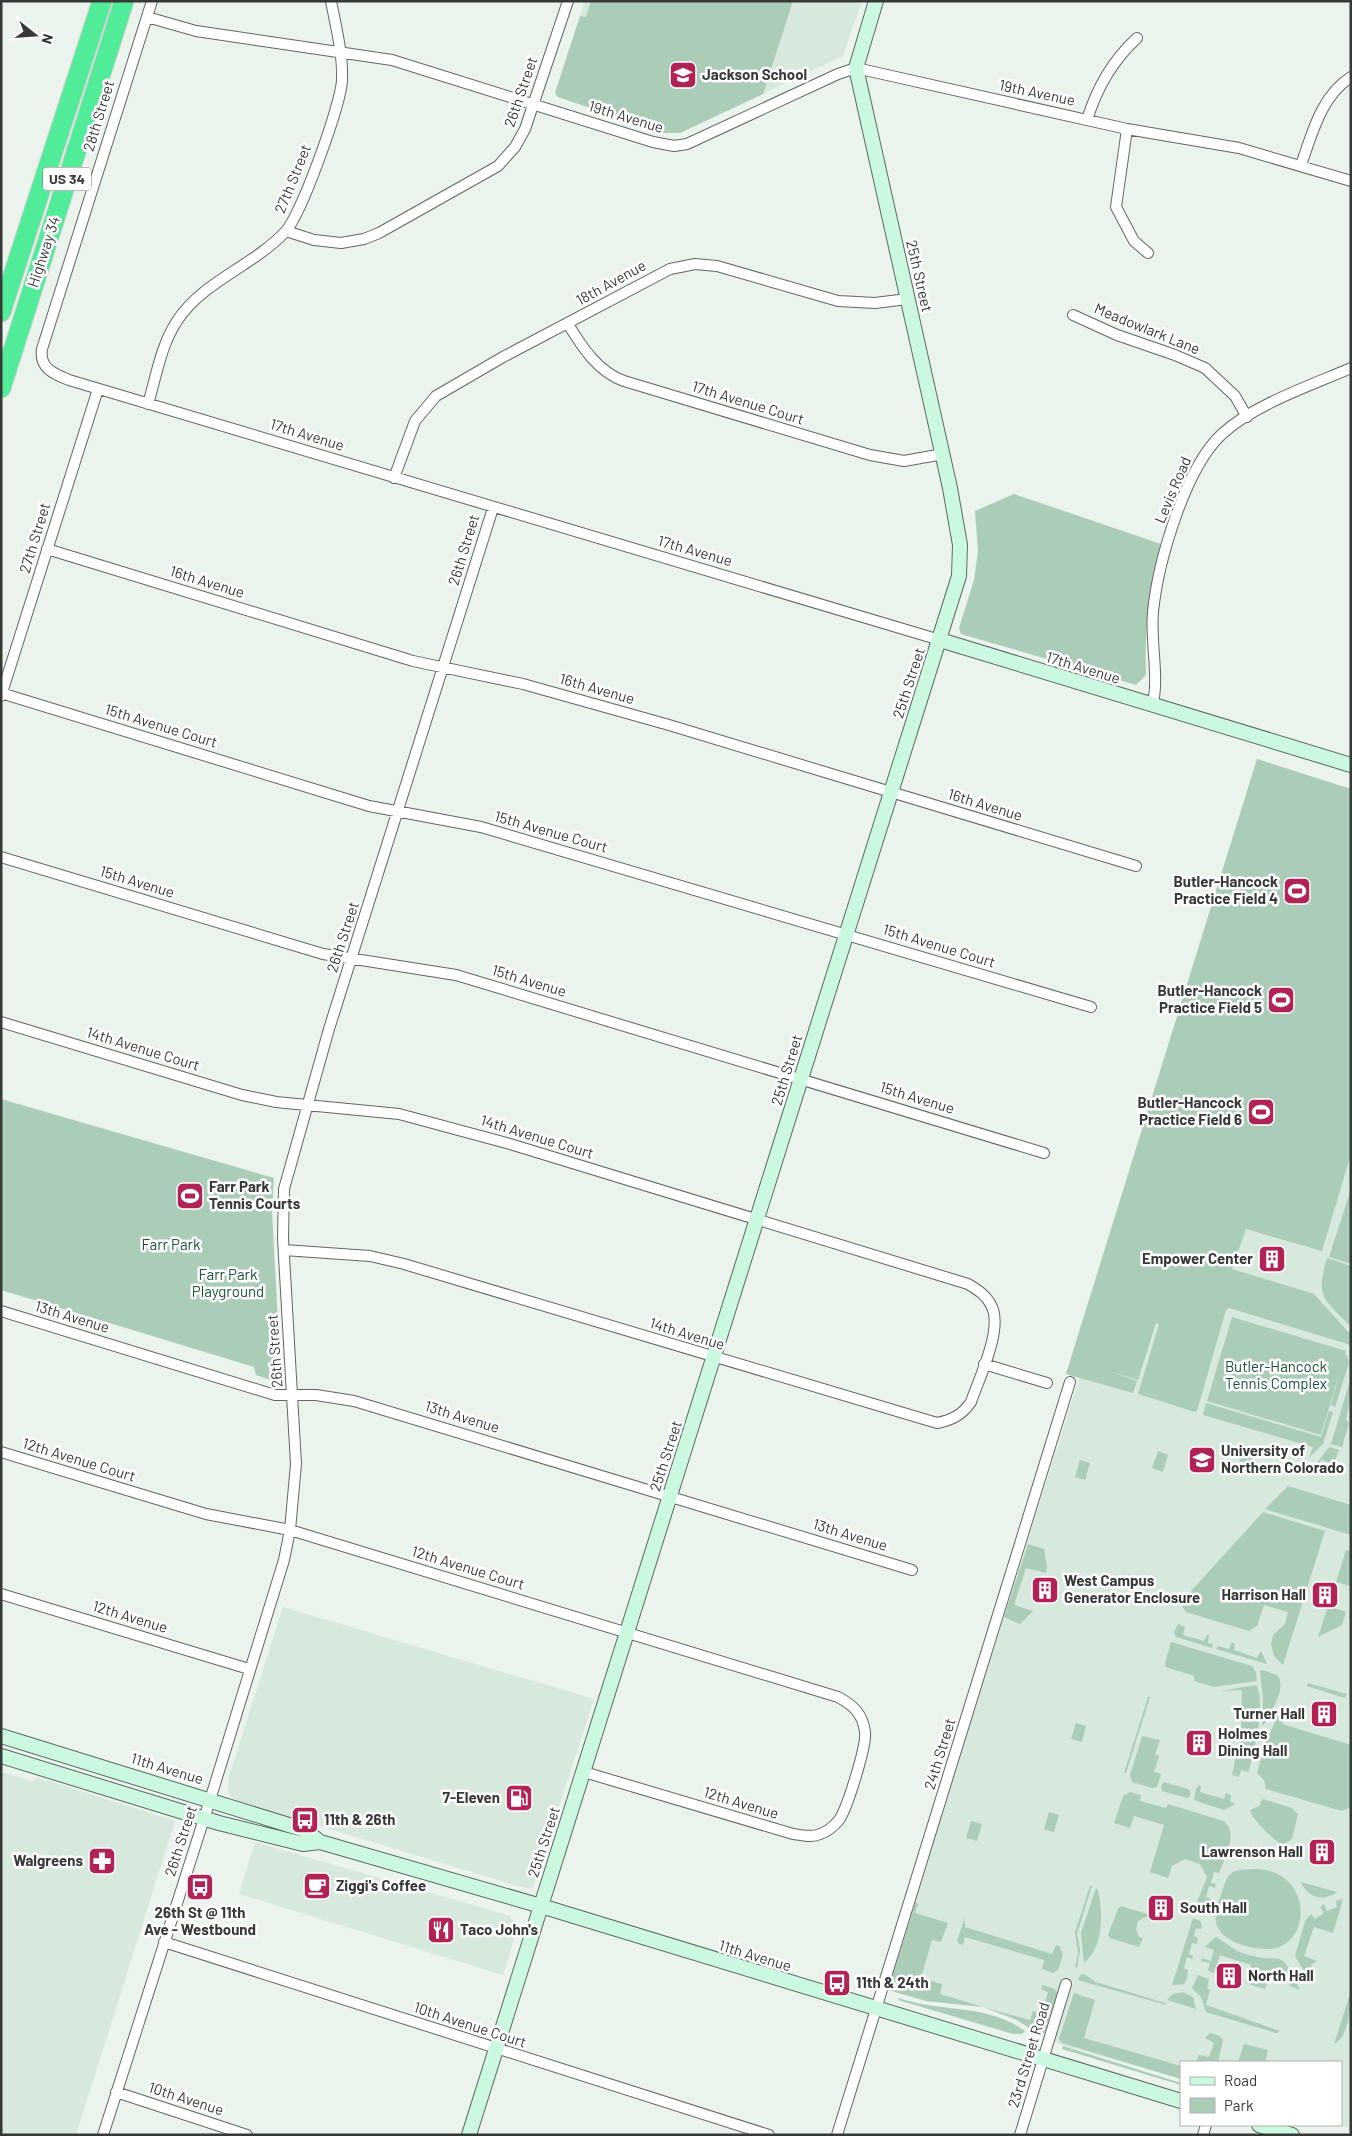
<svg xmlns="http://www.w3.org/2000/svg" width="1352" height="2136" viewBox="0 0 1352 2136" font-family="Barlow,sans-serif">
  <rect width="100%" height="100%" fill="#eaf4ed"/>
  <path fill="#d7e8dc" d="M585,1H862L843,56L680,133H664L558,97L555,93Z
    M1257,759L1351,789V2129L1341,2125V2062H1181V2079L1061,2045L1017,2020L983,2007L926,2001L888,1990L910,1920L914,1900L1079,1379L1066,1374Z
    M283,1607L594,1699L533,1887L531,1889L517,1886L310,1823L313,1815L302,1812L300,1819L235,1800L231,1797L228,1791L229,1776Z
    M1,1772L32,1781L40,1778L175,1821L76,2135H1Z
    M255,1842L511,1916V1919L515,1921V1925L518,1926L503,1975L239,1894Z"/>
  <path fill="#abccb6" d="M591,1H793L763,94L680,133H664L558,97L555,93L580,16L586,17Z
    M1014,494L1161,544C1150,588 1144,630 1146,675L1136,685L961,634L959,628L974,580L978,551L975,511Z
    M1257,759L1351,789V1154L1322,1251L1246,1229L1232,1269L1314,1294L1351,1335V1345L1229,1308L1226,1310L1197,1411L1195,1412L1138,1394L1159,1324L1156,1323L1138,1380L1108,1371L1137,1381L1133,1393L1066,1374Z
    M1,1099L274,1178L272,1211L281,1380L276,1382L256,1375L254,1367L1,1290Z
    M1351,1189V1264L1329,1257Z
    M1327,1258L1351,1266V1327C1324,1298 1315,1299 1327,1258Z
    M1232,1317L1346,1351L1345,1355L1347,1356L1349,1363L1335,1407L1331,1405L1339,1374L1321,1435L1207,1401Z
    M1351,1377V1395L1346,1419L1349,1423L1342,1447L1331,1444Z
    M1206,1403L1321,1437L1329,1411L1333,1412L1323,1444L1309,1458L1313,1447L1203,1415Z
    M1245,1445L1255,1448L1250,1464L1239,1461Z
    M1329,1447L1339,1450L1334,1464L1321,1460L1318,1468H1313Z
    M1158,1451L1168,1455L1163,1472L1152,1468Z
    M1080,1460L1090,1463L1085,1480L1075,1477Z
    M1288,1486L1351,1505V1535L1265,1509Z
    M1263,1512L1325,1531L1283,1665L1274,1656L1271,1645L1273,1635L1285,1624L1288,1612L1264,1605L1257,1626L1249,1631L1186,1612L1182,1606L1192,1590Z
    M1028,1544L1044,1549L1047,1567L1046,1573L1026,1568L1014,1605L1033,1611L1020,1624L1004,1617Z
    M1346,1550L1351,1551V1586L1336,1582Z
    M1328,1606L1346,1612L1342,1625L1318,1637Z
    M1178,1624L1185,1627L1183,1635L1204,1641L1207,1635H1209L1208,1643L1213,1644L1212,1648L1176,1637L1174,1632Z
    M1171,1642L1252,1666L1256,1672L1257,1681L1214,1687L1194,1681V1676L1166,1667L1165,1663Z
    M1232,1642L1235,1644L1234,1650L1257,1658L1261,1651L1267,1664L1216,1649L1218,1646L1229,1649Z
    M1262,1670L1277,1675C1288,1688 1270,1712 1264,1725L1262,1724L1263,1700L1260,1671Z
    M1308,1683L1347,1694L1345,1698L1307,1686Z
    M1256,1685C1266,1700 1255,1755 1248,1772L1241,1770L1239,1777L1232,1775L1241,1733L1242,1690L1220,1691Z
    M1148,1697H1150L1126,1773H1124Z
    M1282,1705L1288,1706L1282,1724L1351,1745V1807L1342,1811L1266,1789L1264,1780L1257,1773L1264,1747Z
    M1076,1723L1086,1726L1082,1742L1071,1739Z
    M1142,1736L1160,1740L1155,1754L1159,1756L1154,1772L1161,1774L1157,1787L1152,1788L1132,1782L1130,1775Z
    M1164,1782L1188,1789L1190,1791V1796L1187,1798L1162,1791L1161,1787Z
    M1199,1785L1201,1786L1200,1792L1224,1799L1226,1793L1231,1795L1230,1801L1235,1804L1224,1810L1194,1800L1196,1789Z
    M1130,1792L1141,1795L1140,1801L1166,1808L1168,1804L1223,1821C1240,1831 1224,1859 1219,1873L1214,1872L1211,1883L1216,1884L1215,1888L1209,1886L1206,1897L1211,1899L1207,1906H1200L1197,1902L1207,1877L1200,1864L1185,1859L1172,1866L1168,1878L1150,1872L1164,1825L1134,1816L1130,1828L1114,1823L1123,1796Z
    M1263,1799L1292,1808L1298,1814L1292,1839L1283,1845C1275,1842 1251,1818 1250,1810L1261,1805L1260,1802Z
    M1049,1812L1059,1815L1054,1832L1044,1829Z
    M971,1821L982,1824L977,1841L966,1838Z
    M1260,1869C1315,1875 1311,1949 1267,1949C1250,1949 1219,1941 1216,1922C1214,1912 1219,1901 1222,1892C1224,1885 1226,1876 1233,1872C1241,1869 1251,1869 1260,1869Z
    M1301,1882L1337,1892C1323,1902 1308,1898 1301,1882Z
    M1090,1886H1092L1077,1934L1080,1950L1077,1968L1075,1967L1078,1953L1075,1932Z
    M1096,1888L1098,1890C1103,1912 1104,1947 1084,1963L1081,1933Z
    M1343,1899L1333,1933L1314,1927L1304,1956L1317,1961L1312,1964L1310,1972L1313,1977L1311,1983L1295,1956L1305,1921L1311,1914L1315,1919L1324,1913L1320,1907L1324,1904L1327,1911L1337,1907L1336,1901Z
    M916,1902L918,1904L915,1913L948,1923L941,1942L932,1940L921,1978L942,1984L940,1994L983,2007L926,2001L888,1990Z
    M1121,1906L1150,1915V1918L1145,1917L1138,1921L1136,1930L1139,1937L1143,1938L1139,1947L1110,1938L1108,1935L1118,1909Z
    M965,1918V1927L1052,1954L1056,1945L1059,1946L1063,1954L1058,1970L1053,1973L1042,1969L1044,1960L965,1937L963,1945L959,1944L957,1940Z
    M1193,1918L1200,1921L1202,1926L1201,1929L1196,1928L1194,1936L1198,1938L1197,1944L1192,1943L1189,1954L1193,1956L1192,1959L1187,1957L1184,1968L1188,1970L1187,1979L1184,1984L1172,1985Z
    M1215,1937C1225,1941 1234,1951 1245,1954C1285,1966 1278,1944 1300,1990L1290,1986L1286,1975L1277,1972L1268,1978L1265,1989L1245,1983L1251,1965L1220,1955L1214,1973L1208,1971L1210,1963L1201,1961L1202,1958L1211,1961L1214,1950L1205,1947Z
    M1084,1974L1096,1982L1165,2003L1166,2005L1078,1980L1080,1975Z
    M1198,1975L1209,1979L1207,1988L1210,1990L1206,2005L1280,2031L1276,2033L1206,2012L1201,1997L1192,1988Z
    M1042,1985L1055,1989L1057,1993L1044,2034H1038L1017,2020L985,2008L1030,2020L1033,2011L1042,2013L1048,1992L1041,1989Z
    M1351,1991C1351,2006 1349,2037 1334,2044Z
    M1183,1992L1193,1997L1196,2009L1167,2000L1173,1994Z
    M1074,1993L1095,2000L1084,2038L1181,2066V2079L1062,2043L1059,2039Z
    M899,1998C941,2013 987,2003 1025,2031L1022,2034H1013L898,2000Z
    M1210,2033L1220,2036L1223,2040L1218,2062H1196L1199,2055L1209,2057L1214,2043L1205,2038Z
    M1244,2044L1268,2050L1265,2062H1238Z
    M1063,2046L1181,2083V2085L1062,2049Z"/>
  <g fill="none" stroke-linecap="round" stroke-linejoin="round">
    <g stroke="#606862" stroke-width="12">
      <path id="street" d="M152,1L42,349C39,368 54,374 69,380L940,640
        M147,17L196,31L392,60L653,142L674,146L687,144L838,74L856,68L1127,129L1239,148L1351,181
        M1087,120C1097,87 1112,61 1137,38
        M1127,129L1116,207L1134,241L1148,253
        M1301,165C1312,134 1321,96 1351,77
        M286,231L314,240L341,243L364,239L379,233L498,166L515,147L525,129L568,1
        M1073,315L1117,335L1175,355L1205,368L1235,396L1247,417
        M568,324C582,347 598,372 624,381L870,455L904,461L943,454
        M148,404C156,377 161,345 177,321C202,282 253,266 285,232C301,216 341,104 342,80C343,54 336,27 331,1
        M394,478L415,421L436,396L503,357L670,269L695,264L717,266L838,301L875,303L907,299
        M47,549L413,661L523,684L669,725L1136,866
        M1,693L369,806L481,827L1091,1007
        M1,696L98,389
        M1152,706C1160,679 1150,642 1153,612C1158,562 1185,468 1222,434C1253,405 1312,385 1351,368
        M1,857L323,954L456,975L1044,1153
        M1,1022L242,1095L276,1102L399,1114L510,1144L968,1284C978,1290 986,1295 991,1305C1004,1328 979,1378 971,1402C962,1415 952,1420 937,1423L404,1264L370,1256L284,1250
        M1,1311L275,1395H316L354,1401L912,1570
        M984,1364L1047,1383
        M1,1452L206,1514L290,1530L838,1697C853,1705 863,1714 865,1732C867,1745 847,1809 839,1820C834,1826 827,1832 820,1834C812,1838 802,1835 793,1834L584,1772
        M1,1594L249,1669
        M164,1942L769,2135
        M116,2092L247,2135
        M103,2135L210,1800L284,1560L290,1530L296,1464L283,1239L284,1189L329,1029L493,508
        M837,2135L1070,1382
        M1020,2135L1066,1984
        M1203,2135L1206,2125"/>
    </g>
    <g stroke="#606862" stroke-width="16">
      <path id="secondary" d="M940,640L1351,765
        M1,1736L305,1830L320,1842L541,1906L1181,2101
        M1,1756L219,1823L303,1844L320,1842
        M1259,2125L1292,2135
        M469,2135L959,576L960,545L950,488L856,68L876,1"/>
    </g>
    <g stroke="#cfd0cf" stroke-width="21">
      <path id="highway" d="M1,312L102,1
        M1,388L124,1"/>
    </g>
    <use href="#street" stroke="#fff" stroke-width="10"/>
    <use href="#secondary" stroke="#cbf9e0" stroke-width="14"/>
    <use href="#highway" stroke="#51ec99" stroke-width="19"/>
  </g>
  <defs>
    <g id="school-square" transform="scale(1.4375)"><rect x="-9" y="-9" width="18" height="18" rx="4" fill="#b12255" stroke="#fff"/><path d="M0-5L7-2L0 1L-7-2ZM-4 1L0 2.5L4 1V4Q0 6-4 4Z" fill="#fff"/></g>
    <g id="stadium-square" transform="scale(1.4375)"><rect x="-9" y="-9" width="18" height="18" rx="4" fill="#b12255" stroke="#fff"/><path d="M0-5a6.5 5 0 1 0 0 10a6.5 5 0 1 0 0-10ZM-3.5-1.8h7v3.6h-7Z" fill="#fff"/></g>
    <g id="building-square" transform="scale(1.4375)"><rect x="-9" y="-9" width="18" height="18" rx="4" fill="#b12255" stroke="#fff"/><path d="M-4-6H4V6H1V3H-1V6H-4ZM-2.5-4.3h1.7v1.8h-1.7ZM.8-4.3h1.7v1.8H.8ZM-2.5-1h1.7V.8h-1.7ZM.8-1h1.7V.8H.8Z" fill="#fff"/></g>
    <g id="university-square" transform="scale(1.4375)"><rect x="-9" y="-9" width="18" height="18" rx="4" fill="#b12255" stroke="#fff"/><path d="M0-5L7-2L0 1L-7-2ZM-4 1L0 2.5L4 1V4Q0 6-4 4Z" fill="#fff"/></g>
    <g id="fuel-square" transform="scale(1.4375)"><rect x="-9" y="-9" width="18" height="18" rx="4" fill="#b12255" stroke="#fff"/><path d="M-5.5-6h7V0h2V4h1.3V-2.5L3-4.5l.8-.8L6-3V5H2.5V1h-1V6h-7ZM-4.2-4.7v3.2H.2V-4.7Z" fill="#fff"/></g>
    <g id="bus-square" transform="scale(1.4375)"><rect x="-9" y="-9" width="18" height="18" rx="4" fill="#b12255" stroke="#fff"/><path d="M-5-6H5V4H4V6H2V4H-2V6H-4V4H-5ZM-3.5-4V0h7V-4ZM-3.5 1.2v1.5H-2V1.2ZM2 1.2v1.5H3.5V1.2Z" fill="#fff"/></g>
    <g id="pharmacy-square" transform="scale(1.4375)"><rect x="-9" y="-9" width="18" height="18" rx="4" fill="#b12255" stroke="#fff"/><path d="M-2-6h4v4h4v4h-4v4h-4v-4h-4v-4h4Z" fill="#fff"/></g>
    <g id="cafe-square" transform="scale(1.4375)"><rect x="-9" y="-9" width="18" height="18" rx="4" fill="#b12255" stroke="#fff"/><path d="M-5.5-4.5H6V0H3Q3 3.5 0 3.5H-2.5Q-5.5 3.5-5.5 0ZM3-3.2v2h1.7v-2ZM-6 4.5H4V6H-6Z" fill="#fff"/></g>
    <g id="restaurant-square" transform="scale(1.4375)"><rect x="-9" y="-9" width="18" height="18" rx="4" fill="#b12255" stroke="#fff"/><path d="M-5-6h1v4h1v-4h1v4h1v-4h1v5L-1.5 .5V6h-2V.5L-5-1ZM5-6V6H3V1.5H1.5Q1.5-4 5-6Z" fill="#fff"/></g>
  </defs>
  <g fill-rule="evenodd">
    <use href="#school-square" x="683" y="75"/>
    <use href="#stadium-square" x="1297" y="891"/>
    <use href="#stadium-square" x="1281" y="1000"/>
    <use href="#stadium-square" x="1261" y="1112"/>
    <use href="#stadium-square" x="190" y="1196"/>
    <use href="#building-square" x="1272" y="1259"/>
    <use href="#university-square" x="1202" y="1460"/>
    <use href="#building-square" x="1045" y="1590"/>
    <use href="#building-square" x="1325" y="1595"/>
    <use href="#building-square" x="1324" y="1714"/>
    <use href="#building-square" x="1199" y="1743"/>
    <use href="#fuel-square" x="519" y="1798"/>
    <use href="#bus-square" x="305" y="1820"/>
    <use href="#building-square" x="1322" y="1852"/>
    <use href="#pharmacy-square" x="102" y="1861"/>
    <use href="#cafe-square" x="317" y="1886"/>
    <use href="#bus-square" x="200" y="1887"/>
    <use href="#building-square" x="1161" y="1908"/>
    <use href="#restaurant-square" x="441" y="1930"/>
    <use href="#building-square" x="1229" y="1976"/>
    <use href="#bus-square" x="837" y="1983"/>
  </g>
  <g text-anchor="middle" stroke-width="5" stroke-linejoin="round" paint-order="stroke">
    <rect fill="#fff" stroke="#727573" stroke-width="1" x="43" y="167.5" width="48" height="23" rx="4"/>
    <g font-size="14" font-weight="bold" fill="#363a37">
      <text x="67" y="184">US 34</text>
    </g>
    <g font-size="15" font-weight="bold" fill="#363a37" stroke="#fff" text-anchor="start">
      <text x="702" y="80">Jackson School</text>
      <text x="1278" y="887" text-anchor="end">Butler-Hancock<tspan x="1278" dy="17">Practice Field 4</tspan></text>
      <text x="1262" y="996" text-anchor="end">Butler-Hancock<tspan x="1262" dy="17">Practice Field 5</tspan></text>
      <text x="1242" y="1108" text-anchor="end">Butler-Hancock<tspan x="1242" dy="17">Practice Field 6</tspan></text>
      <text x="209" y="1192">Farr Park<tspan x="209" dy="17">Tennis Courts</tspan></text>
      <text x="1253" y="1264" text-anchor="end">Empower Center</text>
      <text x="1221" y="1456">University of<tspan x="1221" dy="17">Northern Colorado</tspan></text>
      <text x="1064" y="1586">West Campus<tspan x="1064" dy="17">Generator Enclosure</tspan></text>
      <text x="1306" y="1600" text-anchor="end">Harrison Hall</text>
      <text x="1305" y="1719" text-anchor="end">Turner Hall</text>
      <text x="1218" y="1739">Holmes<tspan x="1218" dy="17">Dining Hall</tspan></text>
      <text x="500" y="1803" text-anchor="end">7-Eleven</text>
      <text x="324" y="1825">11th &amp; 26th</text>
      <text x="1303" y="1857" text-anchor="end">Lawrenson Hall</text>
      <text x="83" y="1866" text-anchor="end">Walgreens</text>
      <text x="336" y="1891">Ziggi's Coffee</text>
      <text x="1180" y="1913">South Hall</text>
      <text x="200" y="1918" text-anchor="middle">26th St @ 11th<tspan x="200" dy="17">Ave - Westbound</tspan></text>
      <text x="460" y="1935">Taco John's</text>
      <text x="1248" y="1981">North Hall</text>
      <text x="856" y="1988">11th &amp; 24th</text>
    </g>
    <g font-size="15" fill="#363a37" stroke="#fff">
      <text transform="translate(521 92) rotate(-71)" y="5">26th Street</text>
      <text transform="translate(1037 93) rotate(12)" y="5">19th Avenue</text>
      <text transform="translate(99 116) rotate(-73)" y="5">28th Street</text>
      <text transform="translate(626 117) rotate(17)" y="5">19th Avenue</text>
      <text transform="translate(293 179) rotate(-68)" y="5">27th Street</text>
      <text transform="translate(44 252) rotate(-72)" y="5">Highway 34</text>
      <text transform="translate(919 276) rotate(77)" y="5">25th Street</text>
      <text transform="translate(611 283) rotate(-29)" y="5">18th Avenue</text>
      <text transform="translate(1147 329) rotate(22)" y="5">Meadowlark Lane</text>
      <text transform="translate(748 403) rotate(17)" y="5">17th Avenue Court</text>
      <text transform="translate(307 435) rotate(17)" y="5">17th Avenue</text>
      <text transform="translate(1173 490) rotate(-67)" y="5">Levis Road</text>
      <text transform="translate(35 538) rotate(-73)" y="5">27th Street</text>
      <text transform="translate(464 550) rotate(-73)" y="5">26th Street</text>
      <text transform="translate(695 551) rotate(16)" y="5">17th Avenue</text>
      <text transform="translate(207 582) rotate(17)" y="5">16th Avenue</text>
      <text transform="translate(1083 668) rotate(17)" y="5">17th Avenue</text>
      <text transform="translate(909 683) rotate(-72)" y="5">25th Street</text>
      <text transform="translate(597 689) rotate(16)" y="5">16th Avenue</text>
      <text transform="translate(161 726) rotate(17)" y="5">15th Avenue Court</text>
      <text transform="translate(985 805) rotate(17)" y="5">16th Avenue</text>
      <text transform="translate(551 832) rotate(16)" y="5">15th Avenue Court</text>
      <text transform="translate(137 882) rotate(17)" y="5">15th Avenue</text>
      <text transform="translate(343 937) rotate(-72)" y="5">26th Street</text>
      <text transform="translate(939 946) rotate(17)" y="5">15th Avenue Court</text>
      <text transform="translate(529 981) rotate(17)" y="5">15th Avenue</text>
      <text transform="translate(143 1049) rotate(17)" y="5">14th Avenue Court</text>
      <text transform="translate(787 1070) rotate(-73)" y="5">25th Street</text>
      <text transform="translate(917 1098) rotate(17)" y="5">15th Avenue</text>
      <text transform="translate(537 1137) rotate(17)" y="5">14th Avenue Court</text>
      <text transform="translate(72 1317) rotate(17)" y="5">13th Avenue</text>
      <text transform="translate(687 1334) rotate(17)" y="5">14th Avenue</text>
      <text transform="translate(275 1351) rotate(-94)" y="5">26th Street</text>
      <text transform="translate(462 1417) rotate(17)" y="5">13th Avenue</text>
      <text transform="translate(666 1456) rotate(-72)" y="5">25th Street</text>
      <text transform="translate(79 1460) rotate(17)" y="5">12th Avenue Court</text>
      <text transform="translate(850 1535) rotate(17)" y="5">13th Avenue</text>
      <text transform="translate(468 1568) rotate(17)" y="5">12th Avenue Court</text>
      <text transform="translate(130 1617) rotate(17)" y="5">12th Avenue</text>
      <text transform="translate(940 1754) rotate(-73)" y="5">24th Street</text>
      <text transform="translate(167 1769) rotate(17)" y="5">11th Avenue</text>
      <text transform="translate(741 1803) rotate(17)" y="5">12th Avenue</text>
      <text transform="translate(181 1841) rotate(-72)" y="5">26th Street</text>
      <text transform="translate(544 1842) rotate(-72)" y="5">25th Street</text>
      <text transform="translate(755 1956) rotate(17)" y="5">11th Avenue</text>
      <text transform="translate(470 2025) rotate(18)" y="5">10th Avenue Court</text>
      <text transform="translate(1029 2055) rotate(-73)" y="5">23rd Street Road</text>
      <text transform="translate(186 2099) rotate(18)" y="5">10th Avenue</text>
    </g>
    <g font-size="15" fill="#185433" stroke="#fff">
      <text x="171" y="1250">Farr Park</text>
      <text x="228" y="1280">Farr Park<tspan x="228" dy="17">Playground</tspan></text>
      <text x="1276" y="1372">Butler-Hancock<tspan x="1276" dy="17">Tennis Complex</tspan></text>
    </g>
  </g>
  <rect width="1352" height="2136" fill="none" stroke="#363a37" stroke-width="5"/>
  <rect x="1180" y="2061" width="162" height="65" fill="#ffffff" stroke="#afb0af"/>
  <rect x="1190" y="2077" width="25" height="8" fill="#cbf9e0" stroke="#afb0af"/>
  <text x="1224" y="2086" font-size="15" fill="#363a37">Road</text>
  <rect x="1190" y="2098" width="25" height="15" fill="#abccb6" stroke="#afb0af"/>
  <text x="1224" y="2111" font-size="15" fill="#363a37">Park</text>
  <g transform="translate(35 35) rotate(107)" stroke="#ffffff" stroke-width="4" paint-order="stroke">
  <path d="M0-4L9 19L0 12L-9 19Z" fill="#363a37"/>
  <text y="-8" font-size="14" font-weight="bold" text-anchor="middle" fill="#363a37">N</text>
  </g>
</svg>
